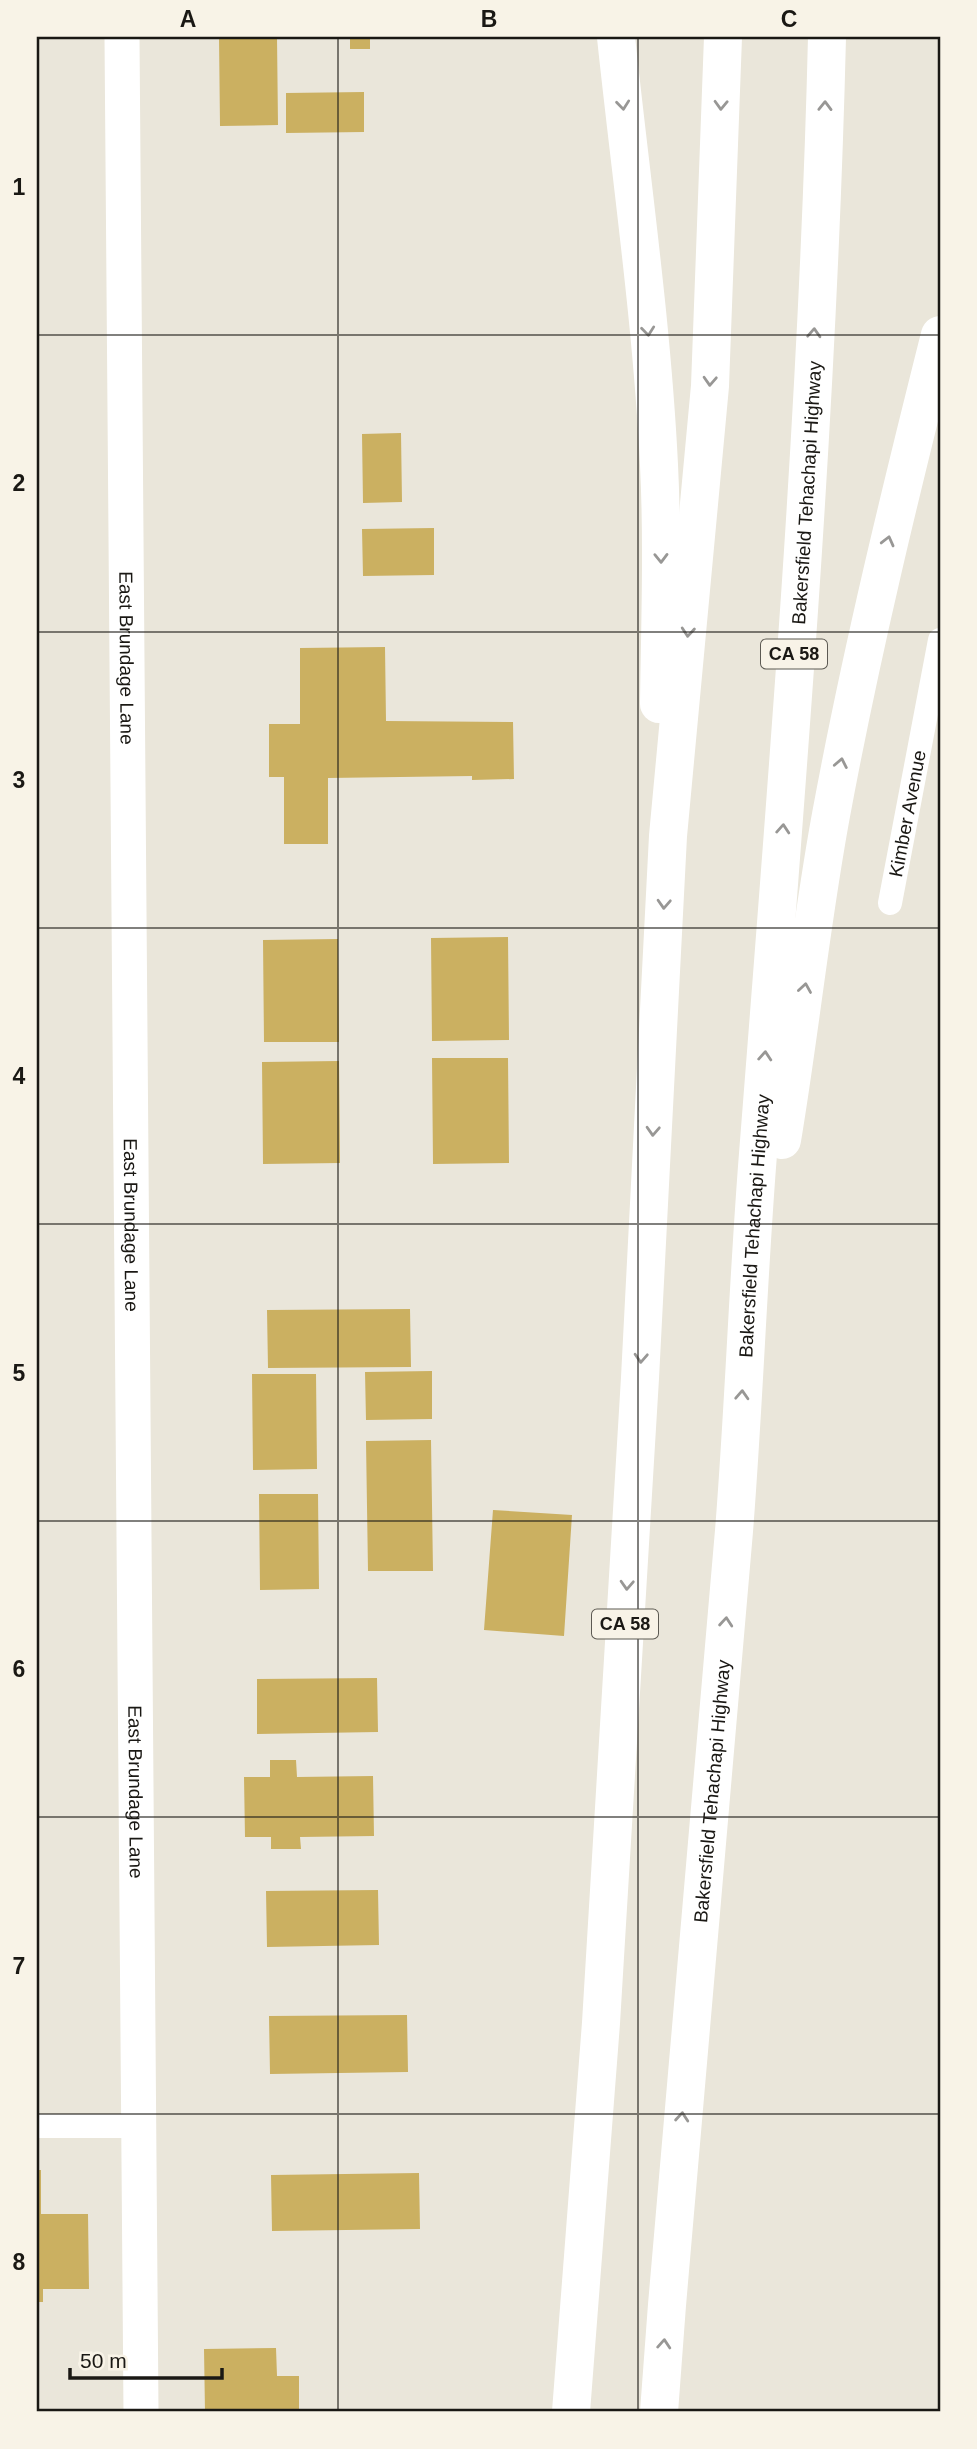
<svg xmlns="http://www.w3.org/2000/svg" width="977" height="2449" viewBox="0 0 977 2449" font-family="Arial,sans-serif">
  <rect width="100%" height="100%" fill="#eae6da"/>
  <path fill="#cbb061" d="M219,37H277L278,125L220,126Z
    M350,37H370V49H350Z
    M364,92V132L286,133V93Z
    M401,433L402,502L363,503L362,434Z
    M434,528V575L363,576L362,529Z
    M385,647L386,721L513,722L514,779L472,780V776L328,778V844H284V777H269V724H300V648Z
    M508,937L509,1040L432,1041L431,938Z
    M338,939L339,1042H264L263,940Z
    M432,1058H508L509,1163L433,1164Z
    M339,1061L340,1163L263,1164L262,1062Z
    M410,1309L411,1367L268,1368L267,1310Z
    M432,1371V1419L366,1420L365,1372Z
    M252,1374H316L317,1469L253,1470Z
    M431,1440L433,1571H368L366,1441Z
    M259,1494H318L319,1589L260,1590Z
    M493,1510L572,1515L564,1636L484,1630Z
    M377,1678L378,1732L257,1734V1679Z
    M270,1760H296L297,1777L373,1776L374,1836L300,1837L301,1849H271V1837H245L244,1777H270Z
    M378,1890L379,1945L267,1947L266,1891Z
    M407,2015L408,2072L270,2074L269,2016Z
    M37,2170H41V2214H88L89,2289H43V2302H37Z
    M419,2173L420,2229L272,2231L271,2175Z
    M276,2348L277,2376H299V2412H205L204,2349Z"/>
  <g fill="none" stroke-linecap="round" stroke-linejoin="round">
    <g stroke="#fff" stroke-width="24">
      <path id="s1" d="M890,903L940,640"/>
      <path d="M37,2126H139"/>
    </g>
    <path stroke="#fff" stroke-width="35" id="s2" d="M122,37L141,2412"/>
    <g stroke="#fff" stroke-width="38">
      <path d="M616,37C631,179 652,322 659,465C663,545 660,625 659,704"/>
      <path d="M782,1140C800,1032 811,923 831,815C861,653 900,494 940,335"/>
      <path d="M571,2412L601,2023L640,1378L668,836L710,386L723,37"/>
      <path id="s3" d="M659,2412L667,2305C688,2047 713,1789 734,1531C744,1405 748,1280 758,1154C787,783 818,410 827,37"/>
    </g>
  </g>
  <defs><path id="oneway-chevron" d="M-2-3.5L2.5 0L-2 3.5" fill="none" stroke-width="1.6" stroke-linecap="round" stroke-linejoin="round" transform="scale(1.75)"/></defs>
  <g stroke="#989795">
    <use href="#oneway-chevron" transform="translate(623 105) rotate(84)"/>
    <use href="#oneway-chevron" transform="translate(721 105) rotate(92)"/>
    <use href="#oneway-chevron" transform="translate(825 106) rotate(-89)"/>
    <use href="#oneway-chevron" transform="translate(648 331) rotate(84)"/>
    <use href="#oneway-chevron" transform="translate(814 333) rotate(-87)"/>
    <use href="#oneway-chevron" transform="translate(710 381) rotate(93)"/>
    <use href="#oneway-chevron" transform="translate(888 541) rotate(-76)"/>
    <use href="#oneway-chevron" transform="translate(661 558) rotate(89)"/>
    <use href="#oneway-chevron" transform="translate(688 632) rotate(95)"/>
    <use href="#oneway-chevron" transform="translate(841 763) rotate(-79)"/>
    <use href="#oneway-chevron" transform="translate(783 829) rotate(-86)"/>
    <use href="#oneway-chevron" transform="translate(664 904) rotate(93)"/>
    <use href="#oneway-chevron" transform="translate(805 988) rotate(-81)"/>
    <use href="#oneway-chevron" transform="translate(765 1056) rotate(-86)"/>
    <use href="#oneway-chevron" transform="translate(653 1131) rotate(93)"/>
    <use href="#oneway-chevron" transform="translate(641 1358) rotate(93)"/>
    <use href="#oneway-chevron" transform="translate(742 1395) rotate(-87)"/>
    <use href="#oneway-chevron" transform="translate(627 1585) rotate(93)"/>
    <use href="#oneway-chevron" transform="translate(726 1622) rotate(-85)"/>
    <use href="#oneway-chevron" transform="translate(682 2117) rotate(-85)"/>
    <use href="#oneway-chevron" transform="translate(664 2344) rotate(-86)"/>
  </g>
  <path fill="none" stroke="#1a1814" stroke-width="2" stroke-opacity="0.55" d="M338,37V2412M638,37V2412M37,335H940M37,632H940M37,928H940M37,1224H940M37,1521H940M37,1817H940M37,2114H940"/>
  <g text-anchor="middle" stroke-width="5" stroke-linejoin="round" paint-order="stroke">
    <g fill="#f8f3e7" stroke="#5d5a53" stroke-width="2">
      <rect x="761" y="639.5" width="66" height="29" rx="5"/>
      <rect x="592" y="1609.5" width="66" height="29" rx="5"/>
    </g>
    <g font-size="18" font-weight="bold" fill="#1a1814">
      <text x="794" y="660">CA 58</text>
      <text x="625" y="1630">CA 58</text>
    </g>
    <g font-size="19" fill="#1a1814" stroke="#f8f3e7">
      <text dy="7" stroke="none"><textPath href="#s3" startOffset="1925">Bakersfield Tehachapi Highway</textPath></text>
      <text dy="7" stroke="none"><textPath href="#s2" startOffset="621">East Brundage Lane</textPath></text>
      <text dy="7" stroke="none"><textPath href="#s1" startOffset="91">Kimber Avenue</textPath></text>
      <text dy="7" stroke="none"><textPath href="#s2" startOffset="1188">East Brundage Lane</textPath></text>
      <text dy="7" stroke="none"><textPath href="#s3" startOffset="1190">Bakersfield Tehachapi Highway</textPath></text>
      <text dy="7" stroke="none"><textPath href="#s2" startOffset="1755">East Brundage Lane</textPath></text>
      <text dy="7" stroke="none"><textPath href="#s3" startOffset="623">Bakersfield Tehachapi Highway</textPath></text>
    </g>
  </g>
  <rect width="977" height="2449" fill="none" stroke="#f8f3e7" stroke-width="77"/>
  <path d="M70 2368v10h152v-10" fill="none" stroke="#1a1814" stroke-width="3.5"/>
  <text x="80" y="2368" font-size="21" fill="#1a1814" stroke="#f8f3e7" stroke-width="5" paint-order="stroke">50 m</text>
  <rect x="38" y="38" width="901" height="2372" fill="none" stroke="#1a1814" stroke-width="2.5"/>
  <g font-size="23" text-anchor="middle" font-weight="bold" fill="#1a1814">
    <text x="188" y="27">A</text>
    <text x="489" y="27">B</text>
    <text x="789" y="27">C</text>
    <text x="19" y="195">1</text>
    <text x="19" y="491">2</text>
    <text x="19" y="788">3</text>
    <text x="19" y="1084">4</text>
    <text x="19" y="1381">5</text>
    <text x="19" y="1677">6</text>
    <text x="19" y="1974">7</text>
    <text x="19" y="2270">8</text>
  </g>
</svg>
